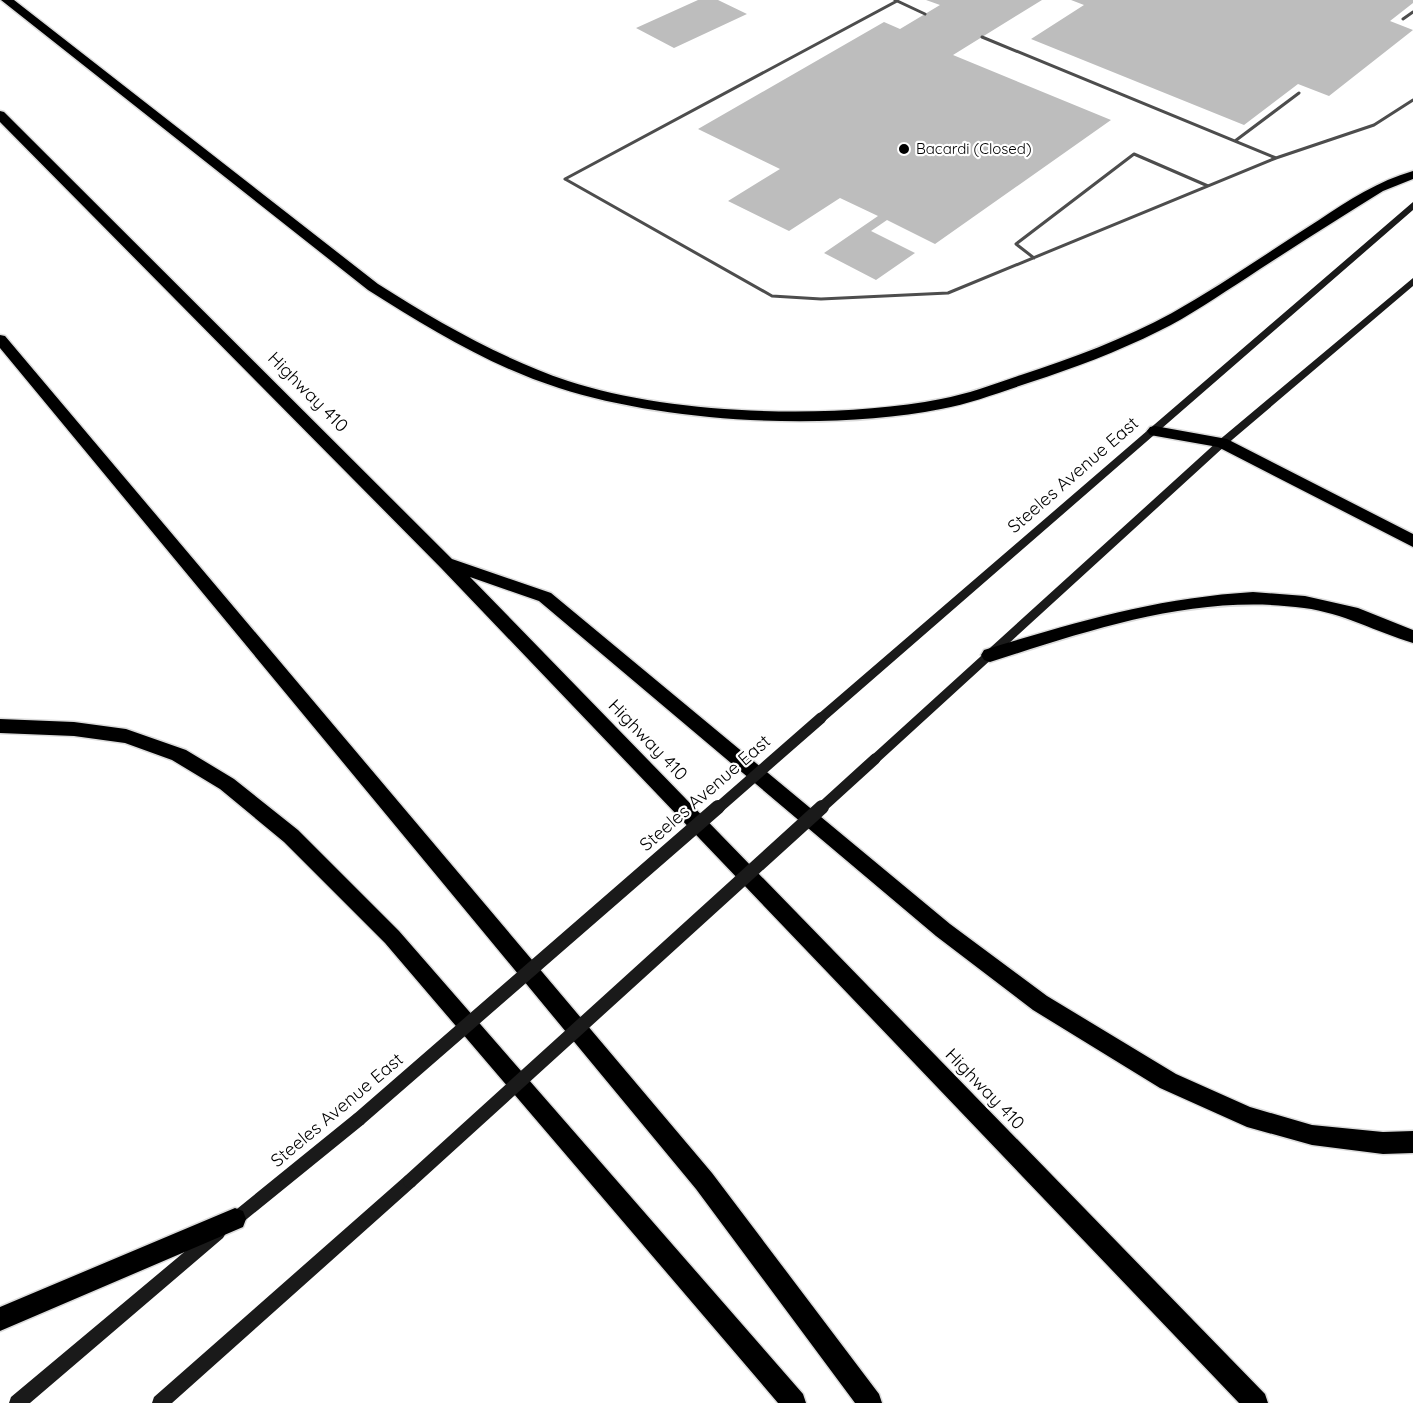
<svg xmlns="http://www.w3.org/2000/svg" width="1413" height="1403" viewBox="0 0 1413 1403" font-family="Quicksand,sans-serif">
  <rect width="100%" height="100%" fill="#fff"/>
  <path fill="#bdbdbd" d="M698,0H718L747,14L674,48L636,28Z
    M926,0H1042L953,55L1111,120L935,244L887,220L871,231L915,253L876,280L824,253L878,216L840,198L789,231L728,201L780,169L698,129L884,22L900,29L940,5Z
    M1071,0H1413V3L1390,21L1413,30L1329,96L1298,84L1244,125L1031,39L1084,5Z"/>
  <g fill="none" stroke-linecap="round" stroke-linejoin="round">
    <g stroke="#dbdbdb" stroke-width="3">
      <path id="motorway" d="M1,0H14L378,284C438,322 500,358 568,381C671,415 834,420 941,399C968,394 995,384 1021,375C1073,358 1124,339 1172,313C1222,285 1270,251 1319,220C1349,200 1378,181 1413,171V179L1383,191C1338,219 1292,248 1248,277C1218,296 1190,316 1159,331C1117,352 1074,368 1031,382C1001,392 972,403 941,409C828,431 668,423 559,388C490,366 428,328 368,290Z
        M0,111L4,112L452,559L551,593L950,924L1047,996L1176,1074L1250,1107L1312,1125L1383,1132L1413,1131V1153L1383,1154L1312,1145L1247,1127L1160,1088L1033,1010L936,936L539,601L470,577L1265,1394L1268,1403H1239L441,568L0,122Z
        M0,335L5,336L712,1173L879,1394L882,1403H855L696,1189L0,348Z
        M1155,426L1227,439L1413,534V547L1218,447L1150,435L1147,431L1150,427Z
        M1253,592L1305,596L1358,608L1413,630V643C1376,632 1343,613 1304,608C1196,593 1091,630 990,662L984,660L981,655L984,650C1076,622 1156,598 1253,592Z
        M0,719L74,722L126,729L186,750L234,779L298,830L399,931L803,1394L806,1403H778L385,943L284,842L220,789L172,760L125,743L74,736L0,733Z
        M235,1208L243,1211L246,1219L243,1227L0,1331V1307Z"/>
    </g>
    <path stroke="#4d4d4d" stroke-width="3" d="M895,0L925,14
      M1403,19L1413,12
      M982,37L1276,158
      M1235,141L1299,93
      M565,179L772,296L821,299L948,293L1276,158L1374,125L1413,100
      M565,179L897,1
      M1034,258L1016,244L1134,154L1208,186"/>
    <path fill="#1a1a1a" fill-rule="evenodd" d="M1413,202V210L825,721H817L815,718L817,715Z
      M1413,278V286L1226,445L879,762H871L869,759L871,756L1218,441Z
      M359,1112L364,1114L366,1119L364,1124L237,1227L232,1230L227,1227L224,1222L227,1217L354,1114Z
      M410,1174L415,1176L418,1181L415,1186L172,1403H152L154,1397L405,1176Z
      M218,1225L223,1228L226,1233L223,1238L30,1403H9L11,1397L213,1228Z"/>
    <use href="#motorway" fill="#000" fill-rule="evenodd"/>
    <path stroke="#1a1a1a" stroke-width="11" d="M717,809L821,718
      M820,809L875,759"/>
    <path stroke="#1a1a1a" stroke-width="14" d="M359,1119L718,807
      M410,1181L822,807"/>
  </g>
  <circle fill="#000" stroke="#fff" stroke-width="2" cx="904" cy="149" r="6"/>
  <g text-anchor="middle" stroke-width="4.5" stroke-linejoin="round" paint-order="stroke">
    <g font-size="15" fill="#000" stroke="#fff" text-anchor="start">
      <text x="916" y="154">Bacardi (Closed)</text>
    </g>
    <g font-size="18" fill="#000" stroke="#fff">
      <text transform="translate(308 392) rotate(45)" y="6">Highway 410</text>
      <text transform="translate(1073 475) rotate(-41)" y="6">Steeles Avenue East</text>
      <text transform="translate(648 740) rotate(46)" y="6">Highway 410</text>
      <text transform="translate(705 793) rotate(-41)" y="6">Steeles Avenue East</text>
      <text transform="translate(985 1089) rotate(46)" y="6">Highway 410</text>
      <text transform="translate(337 1110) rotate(-40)" y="6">Steeles Avenue East</text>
    </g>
  </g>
</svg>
